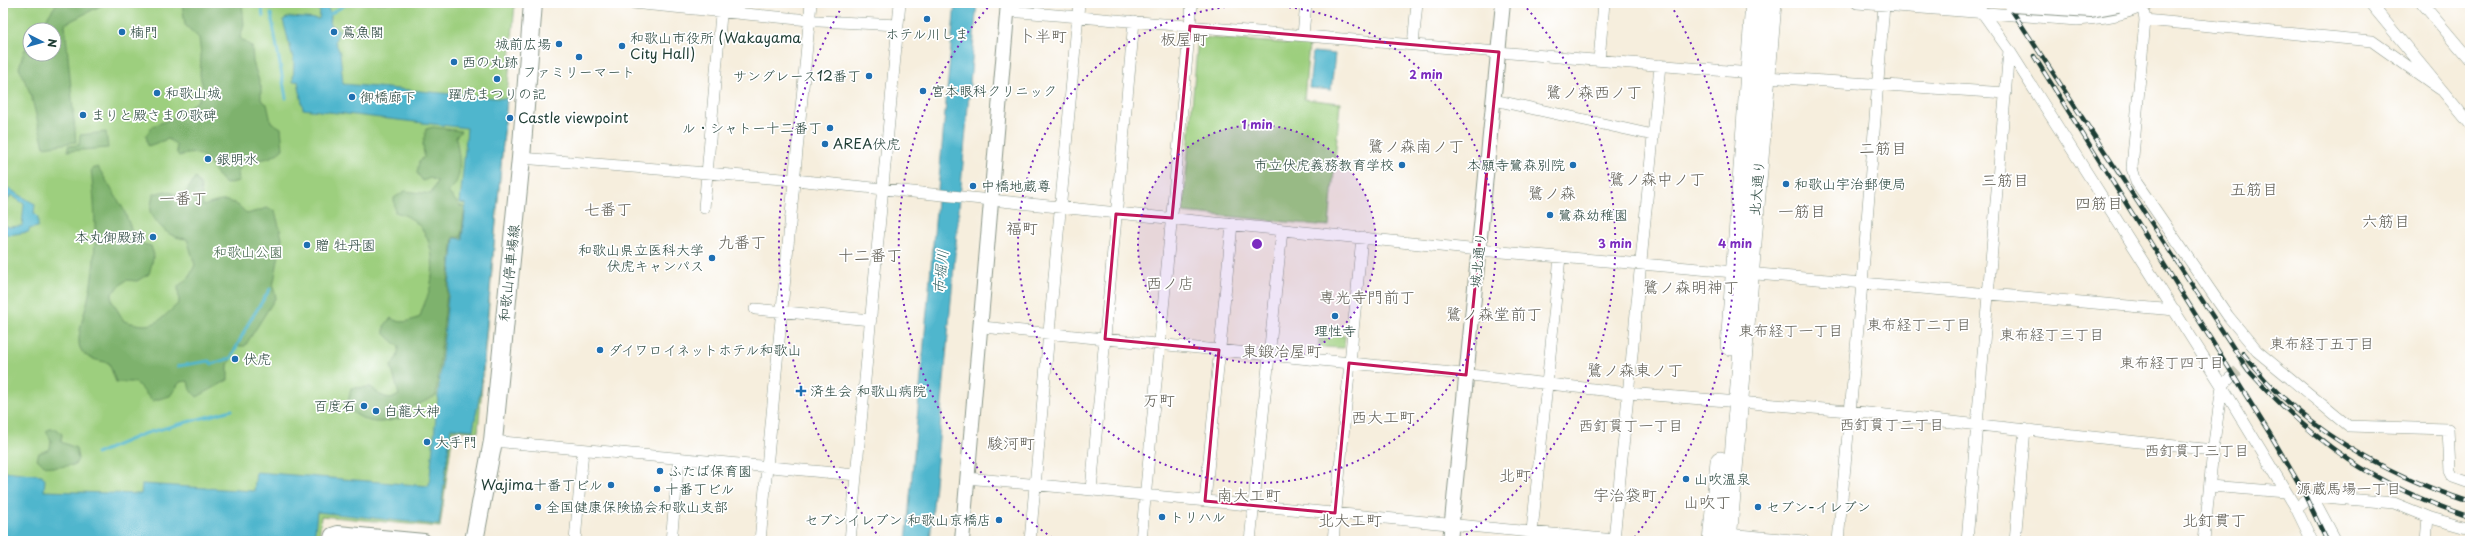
<svg xmlns="http://www.w3.org/2000/svg" width="2473" height="544" viewBox="0 0 2473 544" font-family="'Playpen Sans','Klee One',sans-serif">
  <rect width="100%" height="100%" fill="#fff"/>
  <filter id="ink" filterUnits="userSpaceOnUse"><feTurbulence type="fractalNoise" baseFrequency=".025" numOctaves="2"/><feDisplacementMap in="SourceGraphic" scale="8" xChannelSelector="R" yChannelSelector="G"/><feConvolveMatrix kernelMatrix="1 2 1 2 8 2 1 2 1" color-interpolation-filters="sRGB"/></filter>
  <filter id="wash" filterUnits="userSpaceOnUse"><feTurbulence type="fractalNoise" baseFrequency=".012" numOctaves="4" result="noise"/><feDisplacementMap in="SourceGraphic" scale="16" xChannelSelector="R" yChannelSelector="G"/><feGaussianBlur stdDeviation="0.9" result="paint"/><feColorMatrix in="noise" values="0 0 0 0 0 0 0 0 0 0 0 0 0 0 0 0 0 1.4 0 .05"/><feComposite in="paint" operator="in"/></filter>
  <g filter="url(#wash)">
    <rect width="100%" height="100%" fill="#f6eedd"/>
    <path fill="#9dcf7e" stroke="#5e8659" fill-rule="evenodd" d="M3,3H515L478,432L453,430L440,527L321,516L319,541H3ZM30,30H54V54H30Z
      M1198,37L1309,45L1304,99L1340,103L1329,226L1183,212Z
      M1321,326L1332,327V331L1341,332L1340,336H1345L1344,348L1318,347Z"/>
    <path fill="#7eb26d" stroke="#4e7850" d="M57,3H106L65,24L76,142L44,147L31,95L19,68L24,51L30,42V54H54V30H39Z
      M182,3H242L244,25L240,38L252,47L253,62L261,87V100L267,104L271,122L281,128L283,149C271,160 260,161 244,159L238,172L239,181L226,184C207,169 211,146 179,156L177,153L176,144L168,139L148,146L146,135L153,126L171,119L198,101L203,88L200,75L201,56L199,38L185,25Z
      M433,127L461,131L456,137C459,157 465,179 448,192L460,206L465,207L461,237H453L436,396L409,409L405,417C378,424 370,426 347,408L351,388L371,387L380,395L391,399L399,395L391,366L397,357L399,347L384,333V326L391,318C401,325 409,321 420,317C422,308 426,301 429,292C438,259 431,220 395,212L394,198L405,191L431,194L437,181L430,178L423,181L417,173L419,162L424,157L423,144L426,129Z
      M106,132L108,148L68,151V146L79,145L80,135Z
      M98,167L124,210L136,242L151,246L154,255L149,274L137,281L126,280L112,293V301L124,321C155,330 156,323 179,303L178,286L188,279L195,265L187,239C168,238 160,227 150,212L153,194L166,191L183,197L195,178L200,184L203,206C224,199 232,197 247,214L267,208L275,211L282,238L273,287L276,297L245,346H236L228,366V380L197,397L190,390L188,381L180,382L170,396L152,401L136,382H116L109,363C99,360 85,360 80,348C76,338 84,314 87,303C98,259 96,214 91,169Z
      M50,429H57L62,434L61,442L76,448L78,459L75,465C59,466 49,472 37,459L39,453L50,449L51,440L46,431Z"/>
    <path fill="#4fb6cd" stroke="#377a80" d="M309,3H326L331,16L330,25L339,30L335,41L340,53L343,84L507,99L481,388L473,430L451,428L439,525L317,512L314,541H3V471L42,475L45,480L44,491L141,494L142,484L254,491L256,472L429,486L454,238L462,239L466,204L460,203L467,128L303,109L298,81L293,82L294,62L283,20L289,17L319,19L320,11Z
      M955,3H977L930,541H906Z
      M1313,52L1335,54L1331,90L1309,88Z
      M8,188L35,204L34,213L38,217V227L29,229V232L8,235L3,232V224L9,227L22,226L24,204L11,195L3,208V197Z"/>
    <g fill="none" stroke-linecap="round" stroke-linejoin="round">
      <path stroke="#4fb6cd" stroke-width="3" d="M261,3L263,16
        M271,14L286,98
        M330,14L348,3
        M178,366L209,361L212,364L231,358L248,324L270,289
        M96,454L143,434L232,410"/>
    </g>
  </g>
  <g filter="url(#ink)">
    <g fill="none" stroke-linecap="round" stroke-linejoin="round">
      <path stroke="#cbcbbb" stroke-width="11" stroke-dasharray="11 5.5" stroke-linecap="butt" d="M2230,378L2251,358"/>
      <g stroke="#8a9688" stroke-width="12">
        <path id="minor" d="M632,3L819,21L898,25
          M1857,3L2077,20C2101,18 2125,16 2147,4
          M1978,3L1982,12L2009,50L2222,386L2296,508L2312,541
          M2142,3L2145,20L2132,168L2136,182L2228,316L2257,351L2348,426L2448,429L2450,471L2453,477L2470,483
          M2370,3L2470,124
          M2422,3L2470,60
          M1007,11L1751,73
          M2145,20L2372,41L2440,89
          M1303,35L1306,3
          M1413,45L1417,3
          M1599,60L1604,3
          M1766,77L2006,93
          M1494,100L1653,135
          M521,158L795,180L1479,250L2175,310
          M704,208L722,3
          M755,309L871,320
          M982,327L1453,373L1628,393L1849,411L2213,450
          M493,441L856,475
          M967,478L1625,541
          M2210,486L2286,492
          M1091,490L1134,21
          M2312,496L2394,503L2431,518L2470,529
          M1205,501L1232,224
          M2296,508L2312,496L2336,541
          M1727,534L1804,541
          M1614,540L1660,65
          M575,541L583,450
          M671,541L679,460
          M760,541L811,3
          M850,541L900,3
          M1030,541L1079,3
          M1141,541L1192,3
          M1250,541L1282,230
          M1333,541L1362,237
          M1531,541L1560,257
          M1838,541L1862,284L1884,5
          M1967,541L2009,50
          M2015,541L2025,429
          M2204,541L2213,450L2222,386L2230,378
          M2426,541L2428,517"/>
      </g>
      <g stroke="#8a9688" stroke-width="16">
        <path id="tertiary" d="M330,541L332,535L338,533L424,541
          M962,541L1008,3
          M1450,541L1503,3"/>
      </g>
      <g stroke="#8a9688" stroke-width="20">
        <path id="primary" d="M474,541L493,441L521,158L533,3"/>
      </g>
      <g stroke="#8a9688" stroke-width="20">
        <path id="trunk" d="M1730,346L1755,3
          M1712,541L1720,461
          M1727,541L1772,3"/>
      </g>
      <use href="#minor" stroke="#fff" stroke-width="11"/>
      <use href="#tertiary" stroke="#fff" stroke-width="14"/>
      <use href="#primary" stroke="#fff" stroke-width="18"/>
      <use href="#trunk" stroke="#fff" stroke-width="19"/>
      <g stroke="#1f3d34" stroke-width="4.5">
        <path id="rail" d="M2007,3L2248,370C2316,445 2374,485 2470,517
          M2034,56L2270,434L2301,487L2327,541
          M2243,353C2298,427 2384,474 2470,502"/>
      </g>
      <use href="#rail" stroke="#fff" stroke-width="3" stroke-dasharray="9" stroke-linecap="butt"/>
      <g stroke="#8a9688" stroke-width="20" stroke-linecap="butt">
        <path id="primary-bridge" d="M2013,3L2091,8L2118,3"/>
      </g>
      <use href="#primary-bridge" stroke="#fff" stroke-width="18"/>
    </g>
  </g>
  <path fill="none" stroke="#c2185b" stroke-width="3" stroke-linejoin="round" d="M1190,26L1499,52L1466,375L1349,363L1335,513L1205,501L1219,350L1105,339L1116,214L1172,218Z"/>
  <circle cx="1257" cy="244" r="119" fill="#7b2cbf" fill-opacity=".12"/>
  <g fill="none" stroke="#7b2cbf" stroke-width="2" stroke-dasharray="2 4">
    <circle cx="1257" cy="244" r="119"/>
    <circle cx="1257" cy="244" r="239"/>
    <path d="M1057 541A358 358 0 0 1 991 4M1523 4A358 358 0 0 1 1457 541"/>
    <path d="M880 538A478 478 0 0 1 843 5M1671 5A478 478 0 0 1 1634 538"/>
  </g>
  <g fill="#1f6fb2" stroke="#fff" stroke-width="1.5">
    <circle cx="927" cy="19" r="4"/>
    <circle cx="122" cy="32" r="4"/>
    <circle cx="334" cy="32" r="4"/>
    <circle cx="559" cy="44" r="4"/>
    <circle cx="622" cy="46" r="4"/>
    <circle cx="579" cy="57" r="4"/>
    <circle cx="454" cy="62" r="4"/>
    <circle cx="869" cy="76" r="4"/>
    <circle cx="497" cy="79" r="4"/>
    <circle cx="923" cy="91" r="4"/>
    <circle cx="157" cy="93" r="4"/>
    <circle cx="352" cy="97" r="4"/>
    <circle cx="83" cy="115" r="4"/>
    <circle cx="510" cy="118" r="4"/>
    <circle cx="830" cy="128" r="4"/>
    <circle cx="825" cy="144" r="4"/>
    <circle cx="208" cy="159" r="4"/>
    <circle cx="1402" cy="165" r="4"/>
    <circle cx="1573" cy="165" r="4"/>
    <circle cx="1786" cy="184" r="4"/>
    <circle cx="973" cy="186" r="4"/>
    <circle cx="1550" cy="215" r="4"/>
    <circle cx="153" cy="237" r="4"/>
    <circle cx="307" cy="245" r="4"/>
    <circle cx="712" cy="258" r="4"/>
    <circle cx="1335" cy="316" r="4"/>
    <circle cx="600" cy="350" r="4"/>
    <circle cx="235" cy="359" r="4"/>
    <path d="M799 385h4v4h4v4h-4v4h-4v-4h-4v-4h4z"/>
    <circle cx="364" cy="406" r="4"/>
    <circle cx="376" cy="411" r="4"/>
    <circle cx="427" cy="442" r="4"/>
    <circle cx="660" cy="471" r="4"/>
    <circle cx="1686" cy="479" r="4"/>
    <circle cx="611" cy="485" r="4"/>
    <circle cx="657" cy="489" r="4"/>
    <circle cx="538" cy="507" r="4"/>
    <circle cx="1758" cy="507" r="4"/>
    <circle cx="1162" cy="517" r="4"/>
    <circle cx="999" cy="520" r="4"/>
  </g>
  <g text-anchor="middle" stroke-width="3.5" stroke-linejoin="round" paint-order="stroke">
    <g font-size="14" fill="#1f3d34" stroke="#fff" text-anchor="start">
      <text x="130" y="37">楠門</text>
      <text x="342" y="37">蔦魚閣</text>
      <text x="927" y="39" text-anchor="middle">ホテル川しま</text>
      <text x="630" y="43">和歌山市役所 (Wakayama<tspan x="630" dy="16">City Hall)</tspan></text>
      <text x="551" y="49" text-anchor="end">城前広場</text>
      <text x="462" y="67">西の丸跡</text>
      <text x="579" y="77" text-anchor="middle">ファミリーマート</text>
      <text x="861" y="81" text-anchor="end">サングレース12番丁</text>
      <text x="931" y="96">宮本眼科クリニック</text>
      <text x="165" y="98">和歌山城</text>
      <text x="497" y="99" text-anchor="middle">躍虎まつりの記</text>
      <text x="360" y="102">御橋廊下</text>
      <text x="91" y="120">まりと殿さまの歌碑</text>
      <text x="518" y="123">Castle viewpoint</text>
      <text x="822" y="133" text-anchor="end">ル・シャトー十二番丁</text>
      <text x="833" y="149">AREA伏虎</text>
      <text x="216" y="164">銀明水</text>
      <text x="1394" y="170" text-anchor="end">市立伏虎義務教育学校</text>
      <text x="1565" y="170" text-anchor="end">本願寺鷺森別院</text>
      <text x="1794" y="189">和歌山宇治郵便局</text>
      <text x="981" y="191">中橋地蔵尊</text>
      <text x="1558" y="220">鷺森幼稚園</text>
      <text x="145" y="242" text-anchor="end">本丸御殿跡</text>
      <text x="315" y="250">贈 牡丹園</text>
      <text x="704" y="255" text-anchor="end">和歌山県立医科大学<tspan x="704" dy="16">伏虎キャンパス</tspan></text>
      <text x="1335" y="336" text-anchor="middle">理性寺</text>
      <text x="608" y="355">ダイワロイネットホテル和歌山</text>
      <text x="243" y="364">伏虎</text>
      <text x="810" y="396">済生会 和歌山病院</text>
      <text x="356" y="411" text-anchor="end">百度石</text>
      <text x="384" y="416">白龍大神</text>
      <text x="435" y="447">大手門</text>
      <text x="668" y="476">ふたば保育園</text>
      <text x="1694" y="484">山吹温泉</text>
      <text x="603" y="490" text-anchor="end">Wajima十番丁ビル</text>
      <text x="665" y="494">十番丁ビル</text>
      <text x="546" y="512">全国健康保険協会和歌山支部</text>
      <text x="1766" y="512">セブン-イレブン</text>
      <text x="1170" y="522">トリハル</text>
      <text x="991" y="525" text-anchor="end">セブンイレブン 和歌山京橋店</text>
    </g>
    <g font-size="14" fill="#1f3d34" stroke="#fff">
      <text transform="translate(1757 188) rotate(-85)" y="5">北大通り</text>
      <text transform="translate(1478 260) rotate(-84)" y="5">城北通り</text>
      <text transform="translate(509 273) rotate(-84)" y="5">和歌山停車場線</text>
    </g>
    <g font-size="14" fill="#3e6246" stroke="#fff">
      <text x="248" y="257">和歌山公園</text>
    </g>
    <g font-size="15" font-style="italic" fill="#2d6162" stroke="#fff">
      <text transform="translate(941 272) rotate(-85)" y="5">市堀川</text>
    </g>
    <g font-size="15" fill="#626057" stroke="#fff">
      <text x="1919" y="330">東布経丁二丁目</text>
      <text x="1791" y="336">東布経丁一丁目</text>
      <text x="2052" y="340">東布経丁三丁目</text>
      <text x="2322" y="349">東布経丁五丁目</text>
      <text x="2172" y="368">東布経丁四丁目</text>
      <text x="1892" y="430">西釘貫丁二丁目</text>
      <text x="1631" y="431">西釘貫丁一丁目</text>
      <text x="2197" y="456">西釘貫丁三丁目</text>
      <text x="2349" y="494">源蔵馬場一丁目</text>
    </g>
    <g font-size="16" fill="#626057" stroke="#fff">
      <text x="1043" y="42">卜半町</text>
      <text x="1184" y="45">板屋町</text>
      <text x="1594" y="98">鷺ノ森西ノ丁</text>
      <text x="1416" y="152">鷺ノ森南ノ丁</text>
      <text x="1883" y="154">二筋目</text>
      <text x="1657" y="185">鷺ノ森中ノ丁</text>
      <text x="2005" y="186">三筋目</text>
      <text x="2254" y="195">五筋目</text>
      <text x="1552" y="199">鷺ノ森</text>
      <text x="183" y="204">一番丁</text>
      <text x="2099" y="209">四筋目</text>
      <text x="608" y="215">七番丁</text>
      <text x="1802" y="217">一筋目</text>
      <text x="2386" y="227">六筋目</text>
      <text x="1022" y="234">福町</text>
      <text x="742" y="248">九番丁</text>
      <text x="870" y="261">十二番丁</text>
      <text x="1170" y="289">西ノ店</text>
      <text x="1691" y="293">鷺ノ森明神丁</text>
      <text x="1367" y="303">専光寺門前丁</text>
      <text x="1494" y="320">鷺ノ森堂前丁</text>
      <text x="1282" y="357">東鍛冶屋町</text>
      <text x="1635" y="376">鷺ノ森東ノ丁</text>
      <text x="1159" y="406">万町</text>
      <text x="1383" y="423">西大工町</text>
      <text x="1011" y="449">駿河町</text>
      <text x="1515" y="481">北町</text>
      <text x="1249" y="501">南大工町</text>
      <text x="1625" y="501">宇治袋町</text>
      <text x="1707" y="508">山吹丁</text>
      <text x="1350" y="526">北大工町</text>
      <text x="2214" y="526">北釘貫丁</text>
    </g>
  </g>
  <circle cx="1257" cy="244" r="6" fill="#7b2cbf" stroke="#fff" stroke-width="2"/>
  <g font-size="12" text-anchor="middle" font-weight="bold" fill="#7b2cbf" stroke="#fff" stroke-width="3.5" stroke-linejoin="round" paint-order="stroke">
    <text x="1426" y="79">2 min</text>
    <text x="1257" y="129">1 min</text>
    <text x="1615" y="248">3 min</text>
    <text x="1735" y="248">4 min</text>
  </g>
  <rect width="2473" height="544" fill="none" stroke="#fff" stroke-width="16"/>
  <g transform="translate(42 42) rotate(96)"><circle r="19" fill="#ffffff" stroke="#a5b1ae"/>
  <path d="M0-3L7 15L0 10L-7 15Z" fill="#1f6fb2"/>
  <text y="-6" font-size="11" font-weight="bold" text-anchor="middle" fill="#1f3d34">N</text>
  </g>
</svg>
